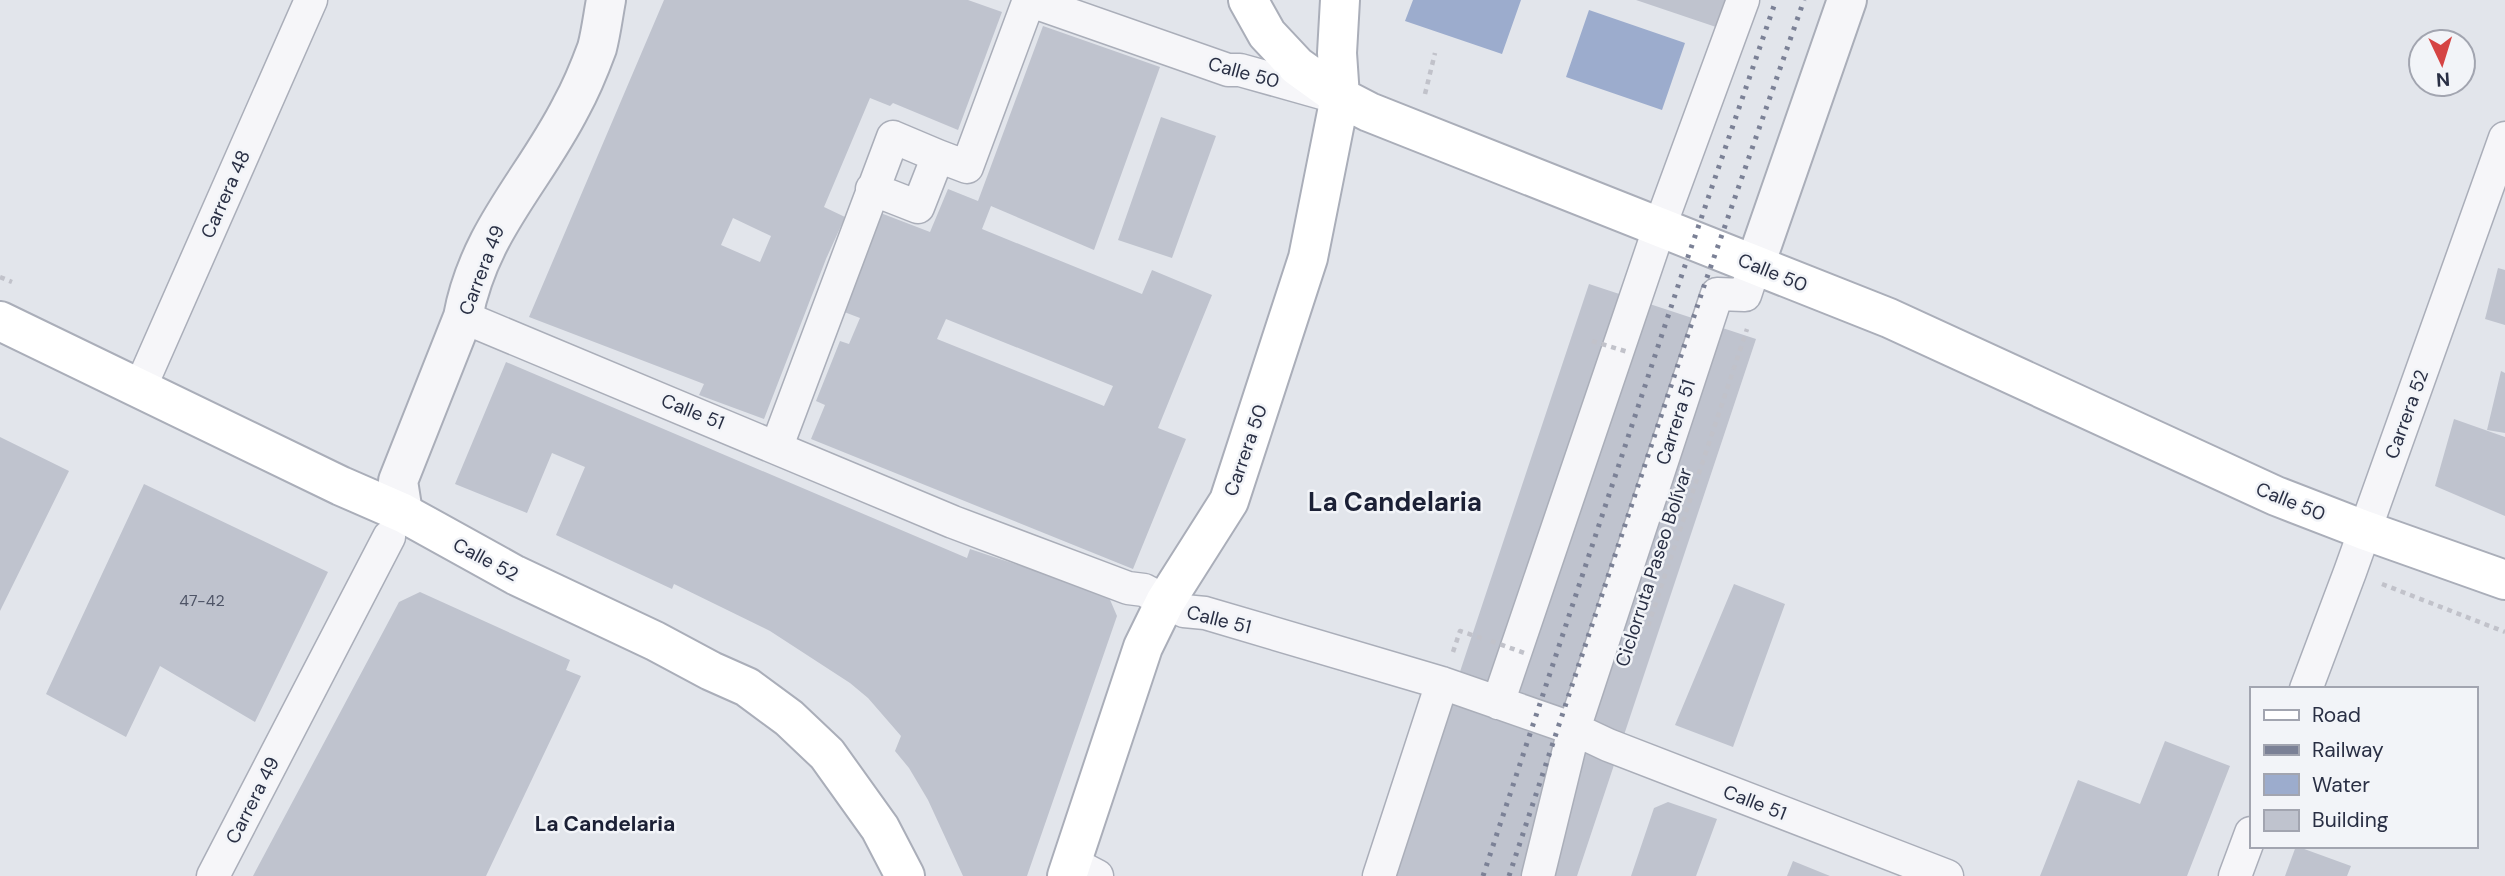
<svg xmlns="http://www.w3.org/2000/svg" width="2505" height="876" viewBox="0 0 2505 876" font-family="'DM Sans',sans-serif">
  <rect width="100%" height="100%" fill="#e2e5eb"/>
  <path fill="#9caccd" d="M1413,0H1521L1502,54L1405,21Z
    M1589,10L1685,43L1662,110L1566,77Z"/>
  <path fill="#bfc3ce" fill-rule="evenodd" d="M664,0H968L1002,12L958,130L893,103L890,106L870,98L824,207L845,217L826,259L764,419L699,395L704,384L529,317ZM733,218L771,236L760,262L721,245Z
    M1636,0H1725L1716,27Z
    M1043,26L1160,67L1094,250L991,206L982,229L1142,294L1152,270L1212,295L1158,428L1186,439L1133,569L811,439L825,405L816,401L840,341L849,344L860,318L839,310L878,212L930,232L948,189L978,201ZM946,319L1113,386L1104,406L937,339Z
    M1161,117L1216,136L1172,258L1118,240Z
    M2498,268L2505,270V325L2485,319Z
    M1589,284L1756,339L1577,876H1392Z
    M506,362L967,558L970,549L1108,595L1117,616L1027,876H963L928,800L909,768L895,751L901,736L868,698L850,683L770,631L674,584L672,589L556,535L585,467L552,453L527,513L455,484Z
    M2501,371L2505,373V433L2487,430Z
    M2454,419L2505,437V516L2435,486Z
    M0,437L69,471L0,611Z
    M144,484L328,572L255,722L160,666L126,737L46,694Z
    M1734,584L1785,604L1733,747L1675,725Z
    M420,592L570,660L566,670L581,676L486,876H253L399,602Z
    M2165,741L2230,766L2187,876H2040L2078,780L2140,804Z
    M1668,802L1717,819L1696,876H1631L1654,808Z
    M2296,846L2351,866L2347,876H2285Z
    M1793,861L1830,876H1787Z"/>
  <g fill="none" stroke-linecap="round" stroke-linejoin="round">
    <g stroke="#aaaeb9" stroke-width="35">
      <path id="pedestrian" d="M1028,0L1228,70H1240L1329,95
        M872,189L918,207L938,156L967,167L1029,0
        M463,317L953,522L1128,588L1144,590L1184,611L1205,613L1442,683L1574,729L1608,745L1947,876
        M140,388L311,0
        M777,446L893,137L938,156
        M2306,689L2350,572L2505,138
        M1498,703L1660,226L1743,0
        M1072,863L1097,876
        M213,876L389,537
        M1379,876L1442,683
        M1538,876L1574,729L1717,294L1745,295L1755,265
        M2235,876L2251,833"/>
    </g>
    <g stroke="#aaaeb9" stroke-width="42">
      <path id="minor" d="M403,513L398,481L463,317C479,231 534,180 571,107C581,89 590,67 597,48C601,33 603,16 606,0"/>
    </g>
    <g stroke="#aaaeb9" stroke-width="42">
      <path id="tertiary" d="M1755,265L1847,0"/>
    </g>
    <g stroke="#aaaeb9" stroke-width="42">
      <path id="secondary" d="M1248,0L1267,34L1297,66L1340,97L1369,112L1889,318L2276,496L2364,530L2505,580
        M0,321L341,486L403,513L515,575L655,641L711,671L747,687L789,718L827,754L880,828L905,876
        M1067,876L1143,647L1165,602L1229,501L1308,258L1340,97L1337,53L1340,0"/>
    </g>
    <path stroke="#c1c2ca" stroke-width="4.5" stroke-dasharray="5 5" stroke-linecap="butt" d="M1425,94L1435,53
      M0,277L12,282
      M2382,584L2505,632
      M1648,626L1747,329
      M1453,652L1460,631L1484,639"/>
    <use href="#pedestrian" stroke="#f6f6f9" stroke-width="32"/>
    <use href="#minor" stroke="#f6f6f9" stroke-width="38"/>
    <use href="#tertiary" stroke="#f6f6f9" stroke-width="38"/>
    <use href="#secondary" stroke="#fff" stroke-width="38"/>
    <path stroke="#7b8196" stroke-width="5" stroke-dasharray="3.5 7" stroke-linecap="butt" d="M1483,876L1678,286L1776,0
      M1509,876L1704,286L1804,0"/>
    <path stroke="#c1c2ca" stroke-width="4.5" stroke-dasharray="5 5" stroke-linecap="butt" d="M1592,341L1628,352
      M1491,641L1527,654"/>
  </g>
  <g text-anchor="middle" stroke-width="5" stroke-linejoin="round" paint-order="stroke">
    <g font-size="16" fill="#4e5466">
      <text x="202" y="606">47-42</text>
    </g>
    <g font-size="19" fill="#292f44" stroke="#f2f4f8">
      <text transform="translate(1244 72) rotate(15)" y="7">Calle 50</text>
      <text transform="translate(225 194) rotate(-66)" y="7">Carrera 48</text>
      <text transform="translate(481 270) rotate(-69)" y="7">Carrera 49</text>
      <text transform="translate(1773 272) rotate(22)" y="7">Calle 50</text>
      <text transform="translate(693 411) rotate(22)" y="7">Calle 51</text>
      <text transform="translate(2406 414) rotate(-70)" y="7">Carrera 52</text>
      <text transform="translate(1675 422) rotate(-72)" y="7">Carrera 51</text>
      <text transform="translate(1245 450) rotate(-71)" y="7">Carrera 50</text>
      <text transform="translate(2291 501) rotate(22)" y="7">Calle 50</text>
      <text transform="translate(486 559) rotate(28)" y="7">Calle 52</text>
      <text transform="translate(1653 567) rotate(-72)" y="7">Ciclorruta Paseo Bolívar</text>
      <text transform="translate(1219 619) rotate(14)" y="7">Calle 51</text>
      <text transform="translate(252 800) rotate(-63)" y="7">Carrera 49</text>
      <text transform="translate(1755 802) rotate(21)" y="7">Calle 51</text>
    </g>
    <g font-size="21" font-weight="bold" fill="#1b2035" stroke="#f2f4f8">
      <text x="605" y="831">La Candelaria</text>
    </g>
    <g font-size="26" font-weight="bold" fill="#1b2035" stroke="#f2f4f8">
      <text x="1395" y="511">La Candelaria</text>
    </g>
  </g>
  <rect x="2250" y="687" width="228" height="161" fill="#f2f4f8" stroke="#a2a5b0" stroke-width="2"/>
  <rect x="2264" y="710" width="35" height="10" fill="#ffffff" stroke="#a2a5b0" stroke-width="2"/>
  <text x="2312" y="722" font-size="21" fill="#292f44">Road</text>
  <rect x="2264" y="745" width="35" height="10" fill="#7b8196" stroke="#a2a5b0" stroke-width="2"/>
  <text x="2312" y="757" font-size="21" fill="#292f44">Railway</text>
  <rect x="2264" y="774" width="35" height="21" fill="#9caccd" stroke="#a2a5b0" stroke-width="2"/>
  <text x="2312" y="792" font-size="21" fill="#292f44">Water</text>
  <rect x="2264" y="810" width="35" height="21" fill="#bfc3ce" stroke="#a2a5b0" stroke-width="2"/>
  <text x="2312" y="827" font-size="21" fill="#292f44">Building</text>
  <g transform="translate(2442 63) rotate(176)"><circle r="33" fill="#f2f4f8" stroke="#a2a5b0" stroke-width="2"/>
  <path d="M0-5L12 26L0 18L-12 26Z" fill="#d54443"/>
  <text y="-10" font-size="19" font-weight="bold" text-anchor="middle" fill="#292f44">N</text>
  </g>
</svg>
